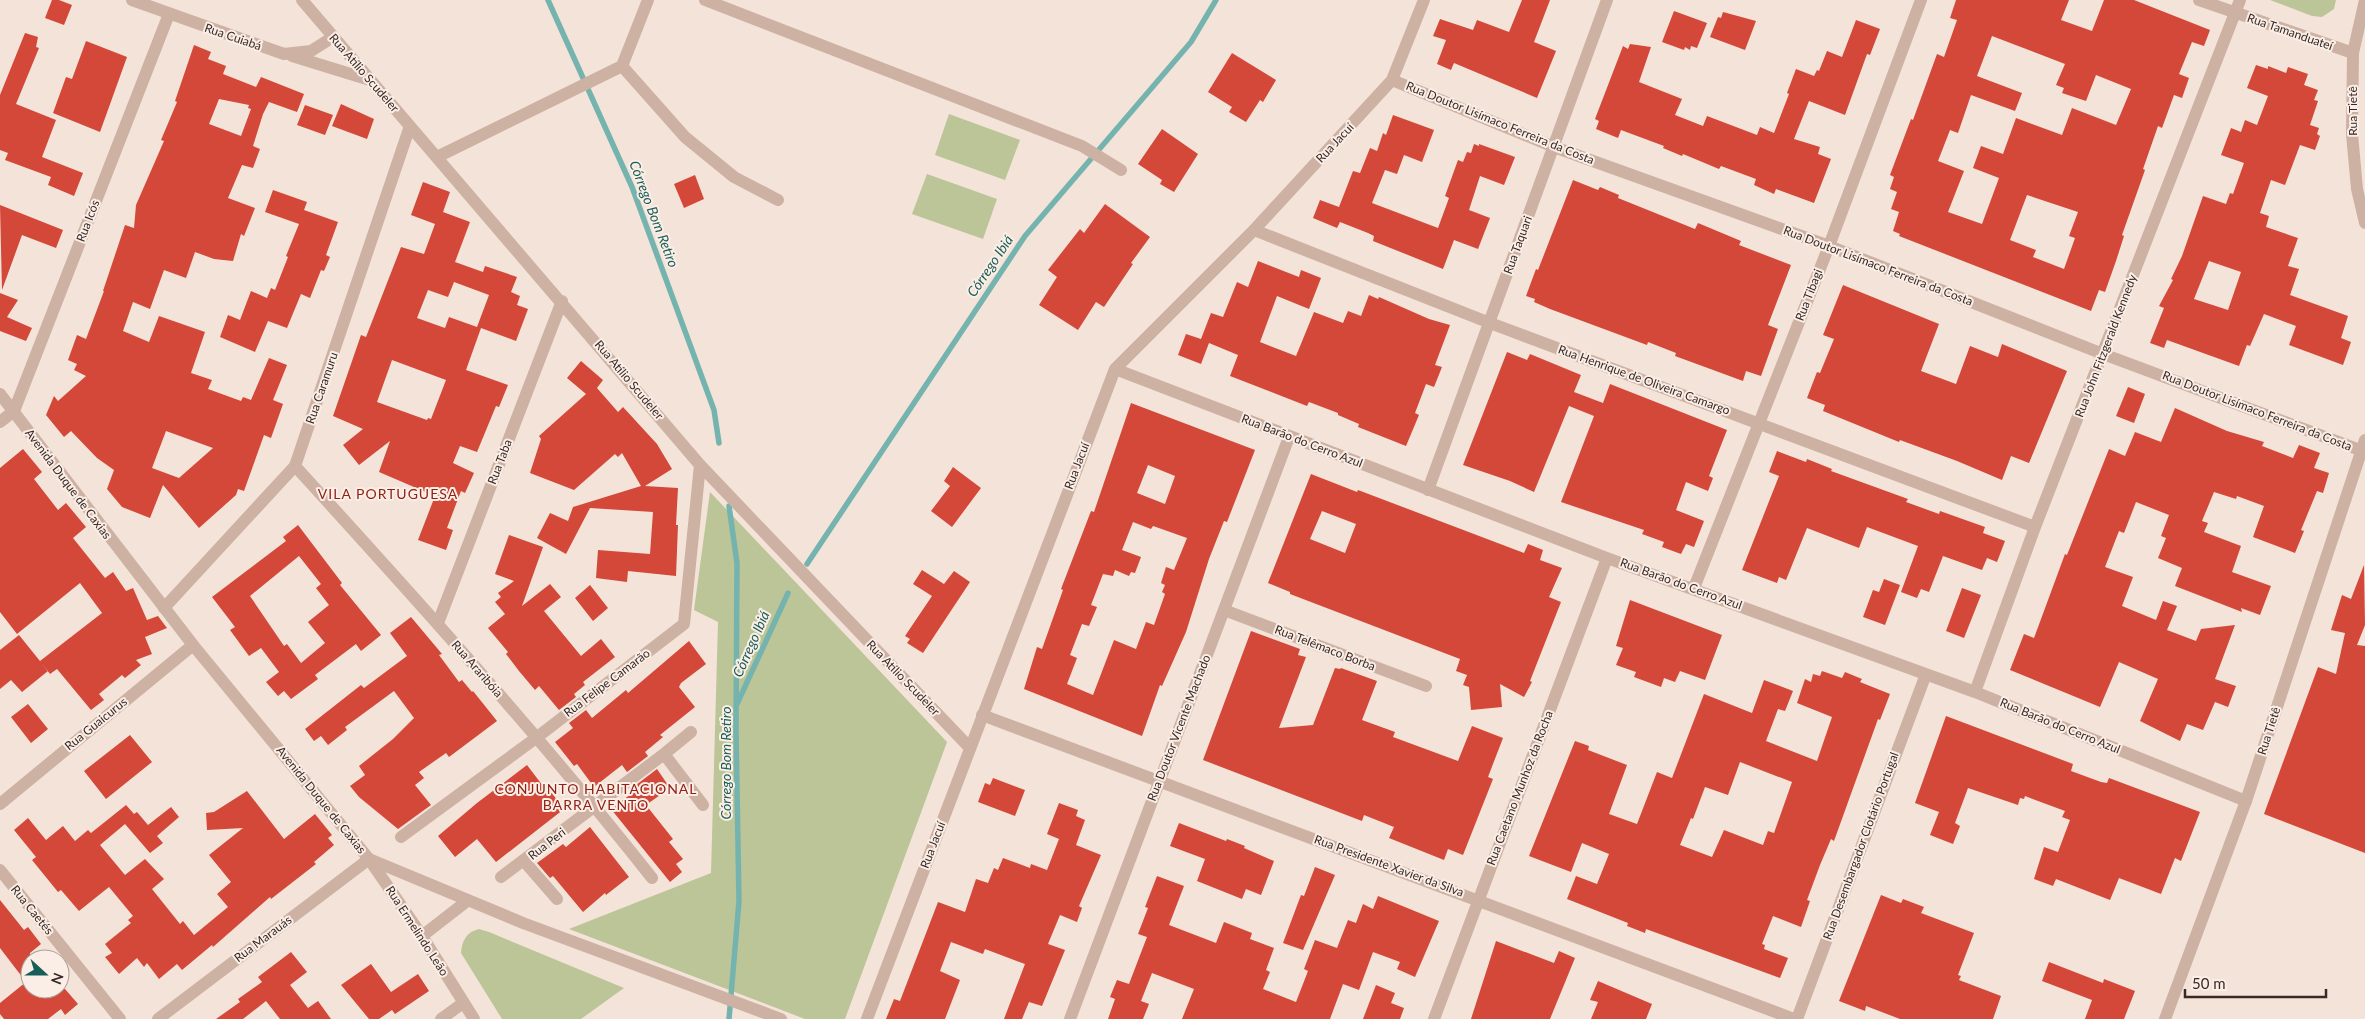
<svg xmlns="http://www.w3.org/2000/svg" width="2365" height="1019" viewBox="0 0 2365 1019" font-family="Lato,sans-serif">
  <rect width="100%" height="100%" fill="#f4e3d9"/>
  <path fill="#bcc597" d="M2270,0H2336L2334,9L2322,17L2312,16Z
    M949,114L1020,140L1005,180L935,155Z
    M927,174L997,199L983,239L912,214Z
    M710,492L947,742L845,1019H805L569,929L711,873L718,622L694,610Z
    M479,929L489,932L624,988L581,1019H502L461,953C462,941 466,932 479,929Z"/>
  <g fill="none" stroke-linecap="round" stroke-linejoin="round">
    <path stroke="#75b4ae" stroke-width="5.5" d="M548,0L632,187L714,410L719,443
      M807,564L1025,236L1191,42L1216,0
      M737,704L788,593
      M729,1019L739,901L736,731L737,563L729,506"/>
  </g>
  <path fill="#d34838" fill-rule="evenodd" d="M52,0H59L72,5L64,25L45,18Z
    M1522,0H1550L1534,42L1556,51L1537,98L1454,63L1451,70L1437,64L1446,40L1433,36L1440,19L1473,30L1477,20L1509,32Z
    M1956,0H2069L2061,20L2092,31L2104,0H2134L2210,30L2204,46L2192,42L2179,74L2189,78L2182,98L2174,95L2162,128L2158,126L2143,169L2145,170L2122,235L2124,236L2116,261L2105,292L2099,290L2091,311L1899,236L1900,234L1893,231L1899,212L1891,209L1897,192L1890,189L1894,177L1890,175L1911,119L1913,120L1937,54L1944,57L1957,20L1950,18ZM1992,36L2065,64L2056,85L2064,88L2062,93L2086,101L2096,75L2131,89L2116,125L2072,108L2062,135L2016,118L2003,154L1981,146L1973,168L1999,178L1982,224L1948,212L1964,171L1938,161L1950,130L1958,133L1971,95L2015,111L2022,93L1977,76ZM2027,195L2078,212L2069,236L2075,238L2064,269L2033,257L2036,250L2010,240Z
    M1674,11L1707,23L1697,48L1691,46L1690,50L1685,47L1684,50L1662,42Z
    M1723,12L1756,21L1745,50L1710,37L1718,17L1721,18Z
    M1856,20L1880,29L1870,55L1867,54L1845,115L1809,101L1794,139L1820,147L1818,154L1831,159L1814,203L1776,189L1774,194L1754,185L1756,179L1721,166L1719,169L1683,154L1682,156L1663,148L1664,146L1621,130L1618,138L1596,129L1599,121L1595,119L1623,46L1628,49L1630,44L1651,47L1639,82L1682,99L1675,115L1703,126L1707,116L1757,135L1760,127L1774,133L1789,94L1787,93L1796,69L1814,76L1817,70L1819,71L1827,51L1842,57Z
    M25,33L38,37L36,47L39,48L16,104L56,120L42,157L83,173L74,196L48,185L51,177L5,160L8,153L0,150V95Z
    M86,41L127,57L100,132L53,113L66,77L72,79Z
    M194,45L211,52L208,59L226,66L223,74L256,87L261,77L304,94L297,112L269,102L263,114L253,146L260,149L253,168L242,165L228,198L255,208L244,236L241,234L233,261L214,259L195,252L186,278L164,270L150,309L133,302L123,331L149,342L159,316L205,332L191,373L212,380L208,389L241,401L243,397L251,400L269,358L287,365L273,400L283,404L271,438L264,435L244,491L238,489L236,495L199,528L163,485L150,518L122,507L107,489L114,470L97,458L71,431L64,437L46,415L54,396L58,401L86,376L74,370L77,364L68,360L77,335L86,339L104,291H103L125,225L134,228L136,205L164,141L161,140L177,102L175,101ZM219,99L249,105L248,108L251,109L241,136L209,124ZM166,431L213,448L179,478L152,468Z
    M1232,53L1276,80L1263,102L1260,100L1246,122L1229,112L1232,107L1208,92Z
    M2256,65L2268,69V66L2286,73L2288,67L2308,74L2304,85L2318,90L2314,100L2318,101L2310,125L2319,128L2317,134L2320,136L2315,150L2300,145L2285,185L2271,180L2260,213L2269,216L2266,227L2298,238L2288,266L2299,269L2290,295L2348,316L2341,338L2351,342L2343,365L2289,345L2296,326L2264,314L2250,346L2247,345L2239,366L2167,340L2164,348L2150,343L2164,308L2159,306L2173,280L2171,279L2182,256L2203,196L2226,204L2230,193L2233,194L2244,163L2221,155L2231,128L2241,132L2245,120L2257,125L2268,96L2247,88ZM2209,261L2241,272L2228,310L2194,299Z
    M341,104L374,119L367,139L332,126Z
    M305,105L333,115L325,135L297,125Z
    M1393,115L1434,130L1422,162L1404,155L1397,174L1385,170L1372,203L1438,228L1449,198L1445,196L1458,160L1463,162L1467,152L1471,153L1474,144L1479,146V144L1515,157L1504,185L1480,176L1469,210L1490,218L1478,249L1454,240L1443,269L1373,241L1374,236L1368,233L1340,222L1337,228L1313,218L1320,200L1339,207L1353,171L1360,173L1370,148L1377,151L1383,133L1386,135Z
    M1162,129L1198,154L1174,192L1160,184L1162,180L1138,164Z
    M695,175L704,199L684,208L674,184Z
    M1573,180L1598,190L1600,187L1619,195L1618,198L1695,229L1698,223L1741,241L1739,245L1791,265L1768,325L1778,329L1761,376L1746,371L1743,381L1675,356L1676,353L1648,342L1647,345L1550,309L1534,302L1535,299L1526,296L1536,269L1538,270Z
    M423,182L450,192L443,212L470,222L455,262L483,272L485,266L517,277L511,292L520,296L517,305L528,309L516,341L481,328L466,370L508,385L499,407L496,406L477,452L460,446L453,463L474,473L465,493L461,491L447,528L453,530L446,550L418,540L435,496L379,472L390,441L359,465L343,445L363,429L333,416L361,335L366,337L401,247L424,254L435,224L411,215ZM454,282L489,295L477,327L449,317L445,328L417,318L428,290L448,297ZM392,360L446,380L431,419L428,418L427,420L377,402Z
    M273,190L307,202L304,210L338,222L326,255L330,257L324,271L321,270L310,298L301,294L287,328L268,321L255,352L220,337L228,315L240,320L251,291L267,298L271,288L275,290L288,257L286,256L299,224L265,212Z
    M1105,204L1150,237L1131,263L1133,264L1104,307L1096,302L1078,330L1039,305L1057,277L1048,270L1080,229L1084,233Z
    M0,205L63,230L56,248L22,235L2,290Z
    M1258,261L1299,277L1301,270L1321,278L1309,309L1277,296L1260,342L1296,356L1314,312L1343,323L1348,311L1361,316L1369,295L1378,299L1379,297L1429,319L1450,325L1435,365L1442,367L1434,387L1426,384L1415,413L1419,415L1406,446L1358,427L1359,424L1338,415V413L1309,402L1307,406L1230,376L1238,355L1209,343L1201,364L1178,355L1186,334L1201,339L1211,313L1223,317L1237,282L1248,287Z
    M1843,285L1939,324L1921,371L1956,384L1970,346L1998,357L2002,344L2067,371L2029,463L2011,456L2002,480L1957,461L1900,440L1899,442L1823,411L1825,405L1807,398L1817,372L1820,373L1834,339L1823,335Z
    M0,293L18,300L7,317L32,328L26,341L0,331Z
    M1507,352L1527,360L1530,354L1581,375L1574,392L1603,403L1610,384L1727,430L1709,476L1713,478L1708,491L1686,482L1676,510L1704,521L1694,547L1686,544L1681,554L1662,547L1664,542L1642,534L1644,530L1561,502L1594,416L1569,406L1534,492L1510,481L1463,465Z
    M581,361L603,380L597,388L618,412L623,407L657,444L672,469L645,486L678,488L676,525H678L676,576L628,571L627,582L596,578L598,550L650,554L653,512L590,508L566,554L537,538L550,513L568,521L573,507L641,486L622,453L618,457L615,454L574,490L530,473L541,439L539,436L586,394L567,378Z
    M2128,387L2145,394L2134,423L2116,416Z
    M1131,403L1255,450L1227,522L1224,521L1209,559L1186,632L1162,686L1160,685L1142,736L1024,689L1037,647L1042,649L1063,590L1061,589L1091,511L1094,512ZM1148,465L1175,476L1165,504L1137,493ZM1133,522L1151,529L1153,526L1156,527L1187,538L1174,570L1166,567L1161,583L1165,585L1162,592L1165,594L1154,625L1146,622L1136,649L1114,640L1093,695L1067,684L1077,658L1070,655L1082,624L1089,626L1097,607L1091,605L1103,574L1113,576L1115,570L1129,576L1131,572L1135,573L1141,557L1122,550Z
    M2175,408L2227,431L2264,442L2262,446L2293,458L2299,445L2320,453L2314,468L2329,473L2323,493L2317,491L2301,530L2304,531L2295,553L2253,537L2264,506L2237,496L2236,499L2214,492L2202,521L2208,523L2204,532L2241,546L2232,572L2271,586L2260,615L2241,608L2242,612L2175,586L2182,568L2158,558L2166,538L2161,536L2169,515L2136,502L2124,533L2119,531L2105,567L2133,577L2122,606L2156,620L2163,601L2177,606L2167,630L2196,641L2201,629L2235,625L2215,679L2236,686L2228,707L2215,702L2203,730L2187,724L2180,741L2140,721L2158,679L2119,662L2100,707L2010,670L2024,634L2034,638L2065,554L2067,555L2109,449L2125,456L2135,432L2161,442Z
    M23,449L42,472L34,479L58,510L66,503L86,527L73,538L105,578L113,572L126,591L133,588L147,620L158,616L167,628L145,637L152,654L136,660L141,665L125,678L122,675L99,694L104,700L91,710L57,669L50,674L40,661L102,613L80,583L17,634L0,612V468Z
    M1777,451L1806,462L1807,459L1832,469L1831,471L1908,499L1906,502L1939,514L1940,511L1985,527L1983,533L2005,541L1997,562L1987,558L1982,570L1943,556L1929,592L1921,589L1917,598L1901,592L1918,546L1867,527L1859,548L1807,528L1786,580L1779,577L1777,583L1742,570L1779,476L1769,472Z
    M953,467L981,488L952,527L931,511L950,486L944,481Z
    M1311,474L1357,492L1358,490L1524,553L1528,544L1543,550L1540,560L1562,568L1549,597L1561,602L1530,681L1532,682L1524,697L1500,684L1502,707L1471,710L1469,687L1463,685L1467,675L1456,671L1460,659L1290,594V592L1268,583ZM1322,511L1356,524L1345,553L1310,539Z
    M298,525L342,583L340,585L381,635L361,651L356,644L315,675L318,679L291,699L284,691L278,696L266,682L279,672L261,648L249,656L230,630L235,627L212,597L286,541L283,537ZM299,556L321,584L316,588L329,605L308,622L325,643L301,663L287,644L284,646L250,596Z
    M509,535L543,547L522,606L550,584L561,597L544,611L581,656L601,639L615,657L583,682L585,685L574,694L576,697L559,710L539,686L535,690L519,671L506,654L508,652L488,628L505,614L495,602L501,597L498,593L514,581L495,574Z
    M2364,565L2365,625L2357,645L2365,646V853L2264,814L2318,667L2336,674L2345,633L2331,630L2342,595L2351,599Z
    M922,570L944,584L954,571L970,582L923,653L907,643L910,639L905,636L932,596L913,584Z
    M1884,579L1900,585L1885,625L1863,617L1873,590L1879,592Z
    M590,585L608,608L593,621L575,598Z
    M1962,588L1981,595L1964,638L1946,631Z
    M1630,600L1722,635L1705,680L1680,671L1675,682L1664,678L1661,687L1634,677L1636,672L1616,665L1623,648L1616,646Z
    M411,617L442,654L439,655L459,682L462,680L472,692L473,691L497,721L449,757L446,753L419,772L424,778L415,785L431,805L398,829L359,797L350,786L365,775L359,766L393,739L414,718L394,691L345,727L347,730L328,745L321,736L314,741L305,729L361,685L364,688L407,656L390,633Z
    M1251,631L1300,649L1298,655L1306,657L1279,728L1313,725L1335,668L1340,669L1341,668L1377,681L1362,720L1395,732L1393,737L1458,761L1472,726L1503,738L1488,777L1493,779L1463,855L1448,849L1444,860L1389,838L1394,827L1364,815L1362,821L1203,760Z
    M19,635L48,671L22,692L11,680L0,689V650Z
    M689,641L706,664L681,683L679,687L695,707L660,735L663,737L645,752L648,756L627,772L622,765L594,787L577,764L574,766L555,742L573,728L569,723L586,710L592,718L626,690L628,693Z
    M1822,671L1842,678L1845,672L1862,679L1860,682L1890,694L1880,720L1878,719L1834,841L1831,839L1820,865L1807,900L1810,901L1801,927L1773,916L1762,944L1765,945L1764,949L1788,958L1780,978L1646,929L1645,933L1627,926L1628,923L1567,899L1576,876L1597,884L1609,854L1582,843L1571,872L1529,856L1575,741L1589,746L1588,750L1627,765L1609,814L1637,824L1657,772L1672,778L1704,694L1752,713L1764,680L1793,691L1785,711L1778,709L1766,741L1817,761L1832,717L1797,703L1805,679L1811,682L1813,674L1820,676ZM1740,762L1792,782L1774,833L1768,831L1763,845L1724,830L1712,857L1680,845L1691,818L1693,819L1705,787L1728,795Z
    M28,704L48,729L31,743L11,717Z
    M1946,716L2073,764L2071,771L2101,782L2107,783L2109,778L2200,812L2181,861L2175,858L2161,894L2119,878L2110,900L2056,879L2053,886L2034,879L2044,847L2058,852L2070,820L2062,817L2065,811L2025,796L2024,799L2020,798L2018,805L1968,788L1955,823L1960,826L1953,844L1930,835L1939,812L1915,803Z
    M130,735L152,762L106,799L84,771Z
    M527,765L546,790L548,788L564,809L496,862L477,839L455,857L438,836L477,803Z
    M657,769L670,788L646,805L673,839L669,842L683,859L676,864L682,872L670,882L611,809L639,788L636,785Z
    M993,778L1025,790L1015,816L978,802L985,783L990,785Z
    M247,791L284,839L315,814L332,835L328,838L334,845L314,862L316,864L271,899L270,897L213,947L212,945L182,970L177,964L159,979L147,963L144,967L137,958L119,974L105,957L112,953L105,944L131,923L128,920L133,916L109,887L79,911L61,890L58,892L32,860L36,857L14,830L28,818L46,840L63,826L75,841L88,830L91,833L126,805L134,814L137,812L148,825L171,807L179,817L157,836L163,843L150,853L125,824L100,845L125,875L145,859L164,879L152,889L180,924L183,921L194,935L228,907L217,894L231,882L209,855L243,828L207,830L206,813L214,812Z
    M1059,803L1078,810L1076,816L1085,820L1076,845L1101,855L1079,906L1082,908L1077,922L1060,915L1048,944L1065,950L1042,1006L1029,1002L1022,1019H1004L1025,964L985,949L983,954L951,942L940,971L960,980L945,1019H886L894,999L900,1001L938,902L965,912L976,879L988,883L994,868L998,870L1003,858L1030,868L1031,864L1047,870L1059,839L1047,834Z
    M1179,823L1226,841L1227,839L1245,846L1244,848L1274,861L1261,895L1246,889L1242,899L1197,881L1205,859L1170,846Z
    M590,827L629,877L606,895L605,893L583,912L553,876L550,878L537,863L563,844L566,847Z
    M1315,867L1335,875L1303,950L1283,943L1301,895L1304,896Z
    M1157,876L1184,886L1169,925L1216,943L1224,922L1252,933L1250,939L1274,948L1266,970L1270,972L1263,989L1296,1002L1308,971L1304,969L1315,940L1337,948L1348,920L1356,923L1363,904L1373,909L1378,896L1439,921L1415,977L1397,969L1400,962L1373,952L1359,990L1343,984L1330,1019H1182L1194,989L1152,973L1141,1001L1149,1004L1143,1019H1108L1115,999L1110,997L1117,980L1129,984L1147,937L1138,934L1148,908L1145,907Z
    M1881,895L1901,903L1903,899L1924,907L1921,913L1974,933L1958,975L1961,976L1959,980L2001,996L1993,1019H1900L1866,1006L1865,1011L1839,1001Z
    M0,900L24,930L28,927L41,944L30,953V989H65L78,1004L65,1015L61,1009L48,1019H4L0,1014V1003L26,982L0,948Z
    M1496,941L1554,963L1559,951L1575,958L1550,1019H1471Z
    M291,952L307,972L290,985L308,1008L318,1001L331,1019H280L266,1001L243,1019H216L240,1002L238,999L262,982L258,977Z
    M2049,962L2103,983L2104,979L2135,991L2124,1019H2085L2092,1000L2042,981Z
    M371,964L391,992L418,974L429,991L395,1014L392,1010L379,1019H369L341,985Z
    M1598,981L1652,1004L1646,1019H1591L1598,1002L1590,1000Z
    M1376,985L1395,993L1391,1003L1404,1008L1400,1019H1363Z"/>
  <g fill="none" stroke-linecap="round" stroke-linejoin="round">
    <path stroke="#cdb1a3" stroke-width="12" d="M705,0L1082,146L1121,170
      M622,66L648,0
      M437,157L622,66L685,137L734,177L778,200"/>
    <path stroke="#cdb1a3" stroke-width="12" d="M132,0L284,54L311,51L333,37
      M302,0L700,465L970,748
      M2199,0L2353,53
      M292,56L370,80
      M1392,80L1554,147L1829,246L2103,354L2365,452
      M1254,230L1490,323L2035,527
      M1115,369L1607,558L1975,692L2246,801
      M0,422L14,411L169,14
      M295,466C417,600 539,735 652,878
      M1428,490L1607,0
      M1694,588L1829,246L1921,0
      M164,608L295,466L410,126
      M1224,610L1426,686
      M438,623L562,301
      M1975,692L2035,527L2240,0
      M982,715L1794,1019
      M664,754L703,805
      M0,804L193,645
      M401,837L536,738L684,624L700,465
      M524,861L557,899
      M501,877L664,754L691,732
      M422,936L467,901
      M158,1019L369,859
      M867,1019L1115,369L1254,230L1392,80L1424,0
      M1070,1019L1289,437
      M1434,1019L1607,558
      M1797,1019L1926,674"/>
    <path stroke="#cdb1a3" stroke-width="12" d="M2365,0L2353,53L2352,134L2357,189L2365,223
      M0,394L193,645L369,859L422,936L474,1019
      M369,859L523,923L781,1019
      M0,870L120,1019
      M441,1019L463,1003
      M2165,1019L2246,801L2365,440"/>
  </g>
  <g text-anchor="middle" stroke-width="4" stroke-linejoin="round" paint-order="stroke">
    <g font-size="12" fill="#382926" stroke="#fbeee6">
      <text transform="translate(2290 32) rotate(19)" y="4">Rua Tamanduateí</text>
      <text transform="translate(233 37) rotate(19)" y="4">Rua Cuiabá</text>
      <text transform="translate(364 73) rotate(49)" y="4">Rua Atílio Scudeler</text>
      <text transform="translate(2353 111) rotate(-90)" y="4">Rua Tietê</text>
      <text transform="translate(1500 123) rotate(22)" y="4">Rua Doutor Lisímaco Ferreira da Costa</text>
      <text transform="translate(1335 143) rotate(-47)" y="4">Rua Jacuí</text>
      <text transform="translate(88 221) rotate(-69)" y="4">Rua Icós</text>
      <text transform="translate(1518 245) rotate(-70)" y="4">Rua Taquari</text>
      <text transform="translate(1878 266) rotate(21)" y="4">Rua Doutor Lisímaco Ferreira da Costa</text>
      <text transform="translate(1809 295) rotate(-69)" y="4">Rua Tibagi</text>
      <text transform="translate(2106 346) rotate(-69)" y="4">Rua John Fitzgerald Kennedy</text>
      <text transform="translate(629 380) rotate(50)" y="4">Rua Atílio Scudeler</text>
      <text transform="translate(1644 380) rotate(20)" y="4">Rua Henrique de Oliveira Camargo</text>
      <text transform="translate(322 388) rotate(-71)" y="4">Rua Caramuru</text>
      <text transform="translate(2257 411) rotate(21)" y="4">Rua Doutor Lisímaco Ferreira da Costa</text>
      <text transform="translate(1302 441) rotate(21)" y="4">Rua Barão do Cerro Azul</text>
      <text transform="translate(500 462) rotate(-69)" y="4">Rua Taba</text>
      <text transform="translate(1077 466) rotate(-69)" y="4">Rua Jacuí</text>
      <text transform="translate(68 484) rotate(53)" y="4">Avenida Duque de Caxias</text>
      <text transform="translate(1681 584) rotate(20)" y="4">Rua Barão do Cerro Azul</text>
      <text transform="translate(1325 648) rotate(21)" y="4">Rua Telêmaco Borba</text>
      <text transform="translate(477 669) rotate(49)" y="4">Rua Araribóia</text>
      <text transform="translate(903 678) rotate(46)" y="4">Rua Atílio Scudeler</text>
      <text transform="translate(607 683) rotate(-37)" y="4">Rua Felipe Camarão</text>
      <text transform="translate(96 724) rotate(-39)" y="4">Rua Guaicurus</text>
      <text transform="translate(2060 726) rotate(22)" y="4">Rua Barão do Cerro Azul</text>
      <text transform="translate(1179 728) rotate(-69)" y="4">Rua Doutor Vicente Machado</text>
      <text transform="translate(2269 731) rotate(-72)" y="4">Rua Tietê</text>
      <text transform="translate(1520 788) rotate(-69)" y="4">Rua Caetano Munhoz da Rocha</text>
      <text transform="translate(321 800) rotate(51)" y="4">Avenida Duque de Caxias</text>
      <text transform="translate(547 844) rotate(-38)" y="4">Rua Peri</text>
      <text transform="translate(933 845) rotate(-69)" y="4">Rua Jacuí</text>
      <text transform="translate(1861 846) rotate(-70)" y="4">Rua Desembargador Clotário Portugal</text>
      <text transform="translate(1389 866) rotate(20)" y="4">Rua Presidente Xavier da Silva</text>
      <text transform="translate(32 910) rotate(51)" y="4">Rua Caetés</text>
      <text transform="translate(417 931) rotate(57)" y="4">Rua Ermelindo Leão</text>
      <text transform="translate(263 939) rotate(-37)" y="4">Rua Marauás</text>
    </g>
    <g font-size="14" font-style="italic" fill="#175e58" stroke="#fbeee6">
      <text transform="translate(654 214) rotate(69)" y="5">Córrego Bom Retiro</text>
      <text transform="translate(990 266) rotate(-56)" y="5">Córrego Ibiá</text>
      <text transform="translate(751 644) rotate(-66)" y="5">Córrego Ibiá</text>
      <text transform="translate(726 763) rotate(-90)" y="5">Córrego Bom Retiro</text>
    </g>
    <g font-size="14" letter-spacing="1" fill="#8f2217" stroke="#fbeee6">
      <text x="388" y="499">VILA PORTUGUESA</text>
      <text x="596" y="794">CONJUNTO HABITACIONAL<tspan x="596" dy="16">BARRA VENTO</tspan></text>
    </g>
  </g>
  <g transform="translate(45 974) rotate(111)"><circle r="24" fill="#fbeee6" stroke="#ad9f99"/>
  <path d="M0-4L9 19L0 12L-9 19Z" fill="#175e58"/>
  <text y="-8" font-size="14" font-weight="bold" text-anchor="middle" fill="#382926">N</text>
  </g>
  <path d="M2185 989v8h141v-8" fill="none" stroke="#382926" stroke-width="2.5"/>
  <text x="2192" y="989" font-size="15" fill="#382926" stroke="#fbeee6" stroke-width="4" paint-order="stroke">50 m</text>
</svg>
